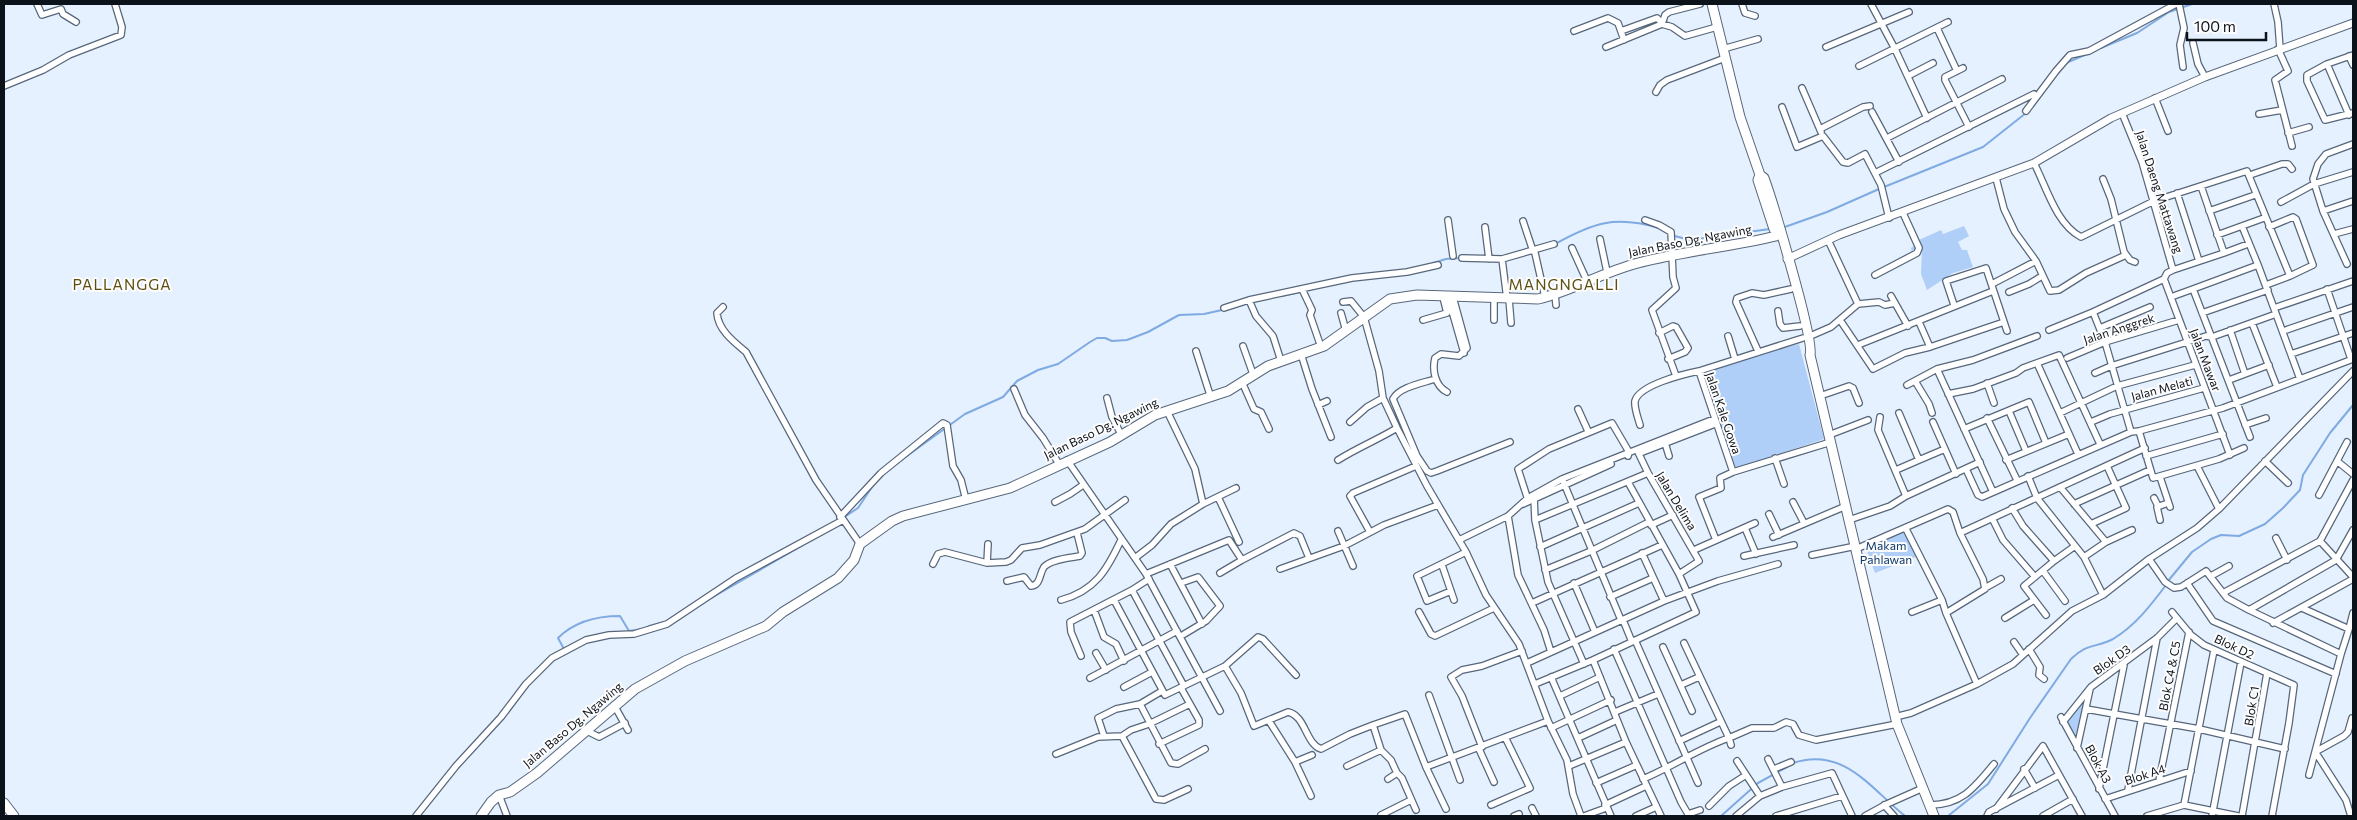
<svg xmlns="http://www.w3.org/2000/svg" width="2357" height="820" viewBox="0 0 2357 820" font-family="Commissioner,sans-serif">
  <rect width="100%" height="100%" fill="#e6f1ff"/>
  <path fill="#afcef8" d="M1964,226L1969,236L1958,242L1962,250H1967L1973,267L1953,273L1927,290L1921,274L1922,249L1912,254L1911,248L1918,243L1919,240L1941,230L1943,234Z
    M1799,344L1824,439L1736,468L1703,374L1750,357Z
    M1906,530L1916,557L1875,573L1865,545Z
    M2091,690L2081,750L2066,721Z"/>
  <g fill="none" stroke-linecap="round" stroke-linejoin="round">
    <path stroke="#7faae2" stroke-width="2" d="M2101,48L2137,33L2169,12L2192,4
      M2066,63L2087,54
      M2034,104L2059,72
      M1884,187L1983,147L2026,113
      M1782,228L1827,212L1879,189
      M1671,235L1690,240L1770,229
      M1555,244C1593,223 1615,215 1659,228
      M1433,263L1446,259L1460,258
      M1282,296L1300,292
      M900,461L965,414L1003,397L1017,381L1038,370L1058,364L1090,342L1097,338H1105L1112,341L1127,340L1148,332L1179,315L1204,314L1222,310
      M843,518L858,508L874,484
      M2168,581L2192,552L2211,539L2221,535L2239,536L2265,524L2283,508L2300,490L2303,475L2330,433L2353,405
      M706,601L803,545
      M649,626L664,622
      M564,649L558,638C575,621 597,616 620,616L629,631L643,629
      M1793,763C1844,746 1871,789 1905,816
      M1721,816L1758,783L1787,767
      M1948,816L1988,784L2030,718L2071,659C2087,643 2096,648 2113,639C2135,626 2151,605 2166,585"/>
    <g stroke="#57677b" stroke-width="8">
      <path id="minor" d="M37,4L42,15L61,9L63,14L76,22
        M1742,4L1745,13L1755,16
        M1871,4L1895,49L1927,118
        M2179,4L2184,28L2180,45L2183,67
        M2274,4L2278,22L2280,49
        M1662,24L1672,27L1685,36L1717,27
        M1937,28L1957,71
        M1574,31L1608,18L1618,23L1624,40
        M1621,31L1657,18L1662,23
        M2193,43L2198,64L2205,77
        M1606,47L1662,24L1665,15L1669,12L1700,4
        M1826,47L1909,12
        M1723,49L1758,39
        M2278,49L2288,71L2275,80L2292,146
        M2353,55L2327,64L2307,75V81L2325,120L2353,113
        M2349,56L2353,65
        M2327,64L2349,115
        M1859,66L1948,22
        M1963,68L1945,77V80L1969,127
        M1908,76L1933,63
        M4,86L43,70L69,55L121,35L122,27L115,4
        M1802,88L1821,132
        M1656,92L1660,85L1667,80L1725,58
        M2155,98L2168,131
        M1782,107L1797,147L1823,136L1843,162L1848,163L1865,154L1881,185L1889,218
        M2026,111L2056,71L2070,55L2089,51L2176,4
        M1872,112L1899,162
        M2122,113L2142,162L2173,270L2167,273L2164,279L2230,455
        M2259,114L2282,110
        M1820,129L1863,107L1870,106
        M2288,133L2309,127
        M1887,138L2002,79
        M2034,163C2046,186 2056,224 2081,237L2154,201L2247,171L2290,276L2266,285
        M1875,173L2034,94
        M2250,175L2282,164H2288L2292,169
        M1996,178L2004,209L2015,232L2036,261L2050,291L2059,290L2086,273L2126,255
        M2103,179L2111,199L2124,252L2130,260L2135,262
        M2177,193L2199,261
        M2281,202L2314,184L2353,172
        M2209,211L2255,195
        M2323,211L2353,201
        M1448,220L1453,256
        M1645,220L1659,225L1671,232L1673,277L1676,288L1652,310L1676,376
        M1523,221L1533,251
        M2242,226L2258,265L2300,379
        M1485,227L1489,259
        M2269,227L2293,217L2296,219L2313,265L2290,276
        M2334,234L2353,229
        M2217,235L2264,218
        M1600,239L1607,272
        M1828,240L1858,304
        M1572,248L1587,281
        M1535,253L1545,297
        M2224,253L2248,244
        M1462,258L1502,259
        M2347,264L2323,211L2313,179L2318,164L2326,154L2353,144
        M2173,270L2224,253L2201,186
        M1875,275L1917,253L1919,248L1903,213
        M2164,279L2093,312L2105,342L2131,432L2139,431L2153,478L2219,459L2244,448
        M1992,284L2036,261
        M1302,289L1312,310L1310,315L1321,347
        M2327,289L2351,359
        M2009,292L2029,284L2042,276
        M1555,294L1556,305
        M1891,296L1908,326
        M1448,297L1464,353
        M2171,297L2193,289
        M1494,298V320
        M1507,299L1502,259L1554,244
        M1509,299L1511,323
        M1343,302L1351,301L1364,317L1379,371L1383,398L1397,428L1427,486L1466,552L1486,595L1519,644L1548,721L1567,760L1573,794L1581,816
        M1954,305L1946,281L1986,268L2007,331
        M723,307L717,313C718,330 734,342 746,352L816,480L860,544
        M1224,308L1249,300
        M2274,308L2353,281
        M1778,311L1780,324L1783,328L1800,326
        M1341,313L1346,331
        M2202,313L2268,290
        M1423,320L1447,313L1443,297
        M1840,320L1873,369L1905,353L1930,347L1919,322
        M2252,323L2277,387
        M2100,328L2150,307
        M2049,330L2093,312
        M2230,330L2245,374
        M2283,331L2353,307
        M1659,333L1673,326L1676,327L1688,348L1685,352L1668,359
        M1728,336L1735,359
        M1808,337L1831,327L1858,304L1879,302L1885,305L1895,303
        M1858,345L1993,291
        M1243,346L1253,374
        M1930,347L2004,322
        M1196,351L1211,398
        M1758,351L1736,302L1737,298L1752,293L1764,295L1791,289
        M1301,354L1312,389L1331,437
        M2291,354L2353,333
        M2067,358L2105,342L2179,320
        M1281,361L1273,336L1256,316L1249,300L1352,278L1407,272L1438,265
        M2037,363L2078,454
        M1937,369L1993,492
        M1699,371L1803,338
        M2095,373L2111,366L2206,336L2212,337L2276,314
        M1435,379C1423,383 1399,387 1393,399L1417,456L1427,471L1431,473L1437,471L1510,442
        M2229,380L2269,365
        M1915,381L1929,404L1932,413
        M1242,382L1254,409L1261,412L1269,429
        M1987,383L1994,403
        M1907,385L1937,369L1973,360L2037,336
        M1014,389L1025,415L1043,438L1059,464
        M1447,392C1435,386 1432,370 1435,358L1441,354L1459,356L1467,348L1453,297
        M1948,394L1973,389L2016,373L2023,368L2059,355L2100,444
        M1820,396L1849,386L1853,388L1859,403
        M1107,398L1112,417L1122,436
        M1318,405L1327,401
        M1578,409L1588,431
        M2009,411L2026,451
        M2060,413L2117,386L2195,365
        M1880,417L1878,430L1906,496
        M1987,418L2017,480
        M1350,422L1367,407L1383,398
        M1933,422L1956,474
        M2091,422L2110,414L2204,388
        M1640,425C1638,418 1634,408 1635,401C1639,385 1684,374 1699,371L1733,472L1831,442
        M2245,425L2266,418
        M1964,429L2029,402L2046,443
        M2139,431L2223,408L2353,359
        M1829,435L1868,420
        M2250,437L2193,289L2258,265
        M1665,443L1669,456
        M1637,450L1648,473L1699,561L1679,574
        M1640,453L1715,424
        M2146,456L2223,434
        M1775,458L1784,484
        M1067,460L1146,574L1220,711
        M1338,460C1357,448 1377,440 1397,428
        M1919,460L1945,449
        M2006,460L2069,434
        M2265,461L2288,483
        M2337,461L2353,474
        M2197,466L2219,509
        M1966,469L1978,495L1982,497L2131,432
        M1896,470L1919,460L1899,413
        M2028,476L2037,498L2084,557L2103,595
        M2160,477L2170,507
        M1563,481L1621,620
        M2060,487L2106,542
        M2319,495L2347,442
        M1218,497L1239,542
        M1534,497L1535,520L1548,582L1584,664
        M2154,498L2158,506
        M1528,500L1518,469L1549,449L1612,423L1629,452L1628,456
        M1055,502L1070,494L1083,485
        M1793,502L1804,523
        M1203,504L1236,488
        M1523,504L1611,464
        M2074,504L2150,470
        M2012,508L2023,526L2054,561
        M1769,514L1779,535
        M1508,516L1518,575L1544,630L1551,652
        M840,517L881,473L943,423L947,425L953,466L961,480L966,500
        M1992,518L2003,540L2035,577
        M1535,520L1648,473
        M1849,520L1890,506L1906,496L1980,462
        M2160,520L2157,507L2168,503
        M2091,524L2126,508L2107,466
        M1651,525L1673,515
        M1745,528L1756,554
        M1906,529L1942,600L1946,613
        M1338,531L1353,566
        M1370,532L1350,496L1353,493L1416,466
        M1773,537L1846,506
        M2276,538L2287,560
        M1459,540L1508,516L1528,498L1562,479L1714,419
        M1716,540L1699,497L1721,488L1720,478L1733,472
        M2320,541L2353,577
        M1540,547L1639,503
        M1856,549L1948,509L1953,512L1960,533
        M1694,550L1755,523
        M1642,553L1664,601
        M1812,555L1856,546
        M1744,556L1794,545
        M2084,557L2106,542L2132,530
        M1135,558L1152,545L1171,524L1203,504L1195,469L1167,411
        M2149,559L2165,582L2174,588L2181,587L2206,571L2227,598L2249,610L2336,560L2353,530
        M1242,560L1294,533L1300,536L1309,558
        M987,563L988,544
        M933,564L938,554L945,552L987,563L1006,562L1011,560L1022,548L1040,545L1085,529L1125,500
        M1170,564L1202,624
        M1442,565L1454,600
        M1280,569L1344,546L1384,525L1438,505
        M1545,570L1591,551L1649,522
        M2043,571L2065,601
        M1146,574L1229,540L1242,560L1220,573
        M2211,576L2229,566
        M1149,579L1132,590L1184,686
        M1007,581L1024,577L1031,586C1041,585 1039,574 1044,567C1051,559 1070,558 1080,556L1082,553L1077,533
        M1574,583L1595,632
        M2187,583L2213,621L2336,674
        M1985,588L2001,579
        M1451,591L1427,601L1417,576L1466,552
        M2223,593L2320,541L2353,480
        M1610,597L1653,578
        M1061,600C1095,591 1107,570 1121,540
        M1114,600L1165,695L1225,666L1258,637L1263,639L1296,675
        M1532,603L1662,545
        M2302,608L2349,629L2341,654
        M1094,610L1104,637L1116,644L1124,661
        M2249,610L2341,654L2315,752
        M1419,612L1431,634L1435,636L1494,608
        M1912,612L1942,600
        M2172,612L2191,635L2204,645L2294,685L2289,723L2272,816
        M2046,615L2024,586L2054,561L2075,546
        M2005,618L2034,600
        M1623,620L1632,642
        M2273,623L2353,579
        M2349,629L2353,613
        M1181,636L1206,621L1220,606L1198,577L1181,583
        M1635,640L1698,783
        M2014,642L2023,655
        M1684,643L1729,738L1752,728H1774L1786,722L1793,724L1799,735L1816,740L1897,724
        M1663,647L1692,711
        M1614,649L1681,802L1688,814L1700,810
        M2029,649L2040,667L2039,675L2044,679
        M1096,653L1106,670
        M1081,656L1071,632L1070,622L1132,590
        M1593,660L1696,612L1679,574L1628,482
        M1527,663L1664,601L1718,581L1778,564
        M1225,666L1241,693L1254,726L1288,712C1306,716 1305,743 1321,749L1350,734L1373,725
        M1551,677L1611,816
        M1090,678L1177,631
        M1535,684L1593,660L1626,742L1661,816
        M1977,684L1946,613L1985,589L1983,579L1960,533L2145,448
        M1681,685L1699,677
        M1124,687L1152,672
        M1162,691L1140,704L1171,763L1178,764L1205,749
        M1429,695L1460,780
        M1560,696L1600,677
        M614,705L628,730
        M2086,709L2199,729L2285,749
        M1615,712L1658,694
        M1895,717L1911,713L1977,684L2013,664L2072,611L2103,595L2149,559L2197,528L2219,509L2353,371
        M2061,717L2115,816
        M1269,721L1295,762L1311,796
        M2063,722L2091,687L2157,638L2177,618
        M1551,728L1611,700
        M585,730L599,737L625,723
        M1104,736L1098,718L1116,709L1140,704
        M1578,738L1617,720
        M1679,741L1720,722
        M1159,744L1199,725V720L1181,688
        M1482,747L1462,696L1451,677L1462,670L1482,666L1522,651
        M2077,748L2090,689
        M1479,749L1494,782
        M2316,753L2346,800L2351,816
        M1056,754L1098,737L1122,736
        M1768,759L1782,787
        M1737,761L1760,796
        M1295,762L1312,755
        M1347,766L1381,750
        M1569,766L1626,742
        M1426,767L1446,809
        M1774,769L1791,762
        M2024,769L2035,788
        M2309,775L2315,752L2344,736L2348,732L2352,718
        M1388,779L1397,773
        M1643,779C1672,767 1699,748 1729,738L1731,745
        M2159,781L2189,632
        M1596,783L1637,765
        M1188,789L1164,800L1156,799L1122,736L1131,730L1149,724L1190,704
        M2099,789L2124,665
        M2128,790L2157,638
        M499,795L507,816
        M2105,799L2191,771
        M1491,805L1530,788L1505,737
        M1605,805L1646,786
        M1884,805L1894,816
        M1930,805C1962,805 1975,787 1994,764
        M2184,805L2214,650
        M1709,806L1729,786L1746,775
        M1532,808L1536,816
        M1996,809L2043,746L2082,816
        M1416,810L1402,778L1397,773L1391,760L1381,750L1373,725L1405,714L1426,767L1548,721
        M1381,815L1411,800
        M416,816L456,766L501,717L526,684L552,658L586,640L609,635L634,634L667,624L736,578L843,520
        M1514,816L1519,814
        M1584,816L1606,808
        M1636,816L1656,807
        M1736,816L1760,796L1782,787L1832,773L1852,816
        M1776,816L1842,796
        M1865,816L1887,804L1923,788
        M1987,816L1989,812L2059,775
        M2043,816L2073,799
        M2147,816L2184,805L2238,816
        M2212,816L2241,662
        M2242,816L2267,673"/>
    </g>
    <g stroke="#57677b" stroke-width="9">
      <path id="tertiary" d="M1787,259L1839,235L2034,163L2111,118L2205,77L2353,23"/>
    </g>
    <g stroke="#57677b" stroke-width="11">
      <path id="primary" d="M4,803L14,816
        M481,816L491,802L499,795L510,792L537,773L635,689L685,661L766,626L783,612L838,578L854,560L860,544L892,521L903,516L1010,488L1110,442L1155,415L1228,391L1268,366L1324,346L1390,299L1417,295L1538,299C1572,291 1603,272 1638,263C1683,251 1731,247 1776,236"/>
    </g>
    <g stroke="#57677b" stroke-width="11">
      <path id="trunk" d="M1712,4L1740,117L1760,175L1758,180L1774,229
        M1760,175L1764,178C1772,200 1815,342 1810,355L1897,724L1934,816"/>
    </g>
    <use href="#minor" stroke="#fff" stroke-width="5.5"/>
    <use href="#tertiary" stroke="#fff" stroke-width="7"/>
    <use href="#primary" stroke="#fff" stroke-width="9"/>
    <use href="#trunk" stroke="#fff" stroke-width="9"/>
  </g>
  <g text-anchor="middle" stroke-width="4" stroke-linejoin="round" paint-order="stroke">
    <g font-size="12" fill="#0c121a" stroke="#fdfdfd">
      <text transform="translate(2159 192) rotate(72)" y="4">Jalan Daeng Mattawang</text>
      <text transform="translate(1690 241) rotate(-11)" y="4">Jalan Baso Dg. Ngawing</text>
      <text transform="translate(2119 329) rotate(-18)" y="4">Jalan Anggrek</text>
      <text transform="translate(2205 360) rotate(69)" y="4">Jalan Mawar</text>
      <text transform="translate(2162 389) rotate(-15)" y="4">Jalan Melati</text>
      <text transform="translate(1723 413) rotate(71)" y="4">Jalan Kale Gowa</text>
      <text transform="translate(1101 429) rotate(-26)" y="4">Jalan Baso Dg. Ngawing</text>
      <text transform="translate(1676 501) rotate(59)" y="4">Jalan Delima</text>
      <text transform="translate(2234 647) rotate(25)" y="4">Blok D2</text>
      <text transform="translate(2112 660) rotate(-35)" y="4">Blok D3</text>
      <text transform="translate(2170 676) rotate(-79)" y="4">Blok C4 &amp; C5</text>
      <text transform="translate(2252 706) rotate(-81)" y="4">Blok C1</text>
      <text transform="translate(573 725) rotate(-40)" y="4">Jalan Baso Dg. Ngawing</text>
      <text transform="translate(2098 764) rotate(62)" y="4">Blok A3</text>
      <text transform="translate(2145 775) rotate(-18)" y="4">Blok A4</text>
    </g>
    <g font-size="12" fill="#0c3769" stroke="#fdfdfd">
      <text x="1886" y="550">Makam<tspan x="1886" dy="14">Pahlawan</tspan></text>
    </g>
    <g font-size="15" letter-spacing="1" fill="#5b4e0f" stroke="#fdfdfd">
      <text x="122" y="290">PALLANGGA</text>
      <text x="1564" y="290">MANGNGALLI</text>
    </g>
  </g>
  <rect width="2357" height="820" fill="none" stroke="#0c121a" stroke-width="10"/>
  <path d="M2187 32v8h79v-8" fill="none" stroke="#0c121a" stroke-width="2.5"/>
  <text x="2194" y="32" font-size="15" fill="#0c121a" stroke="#fdfdfd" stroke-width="4" paint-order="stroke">100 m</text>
</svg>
